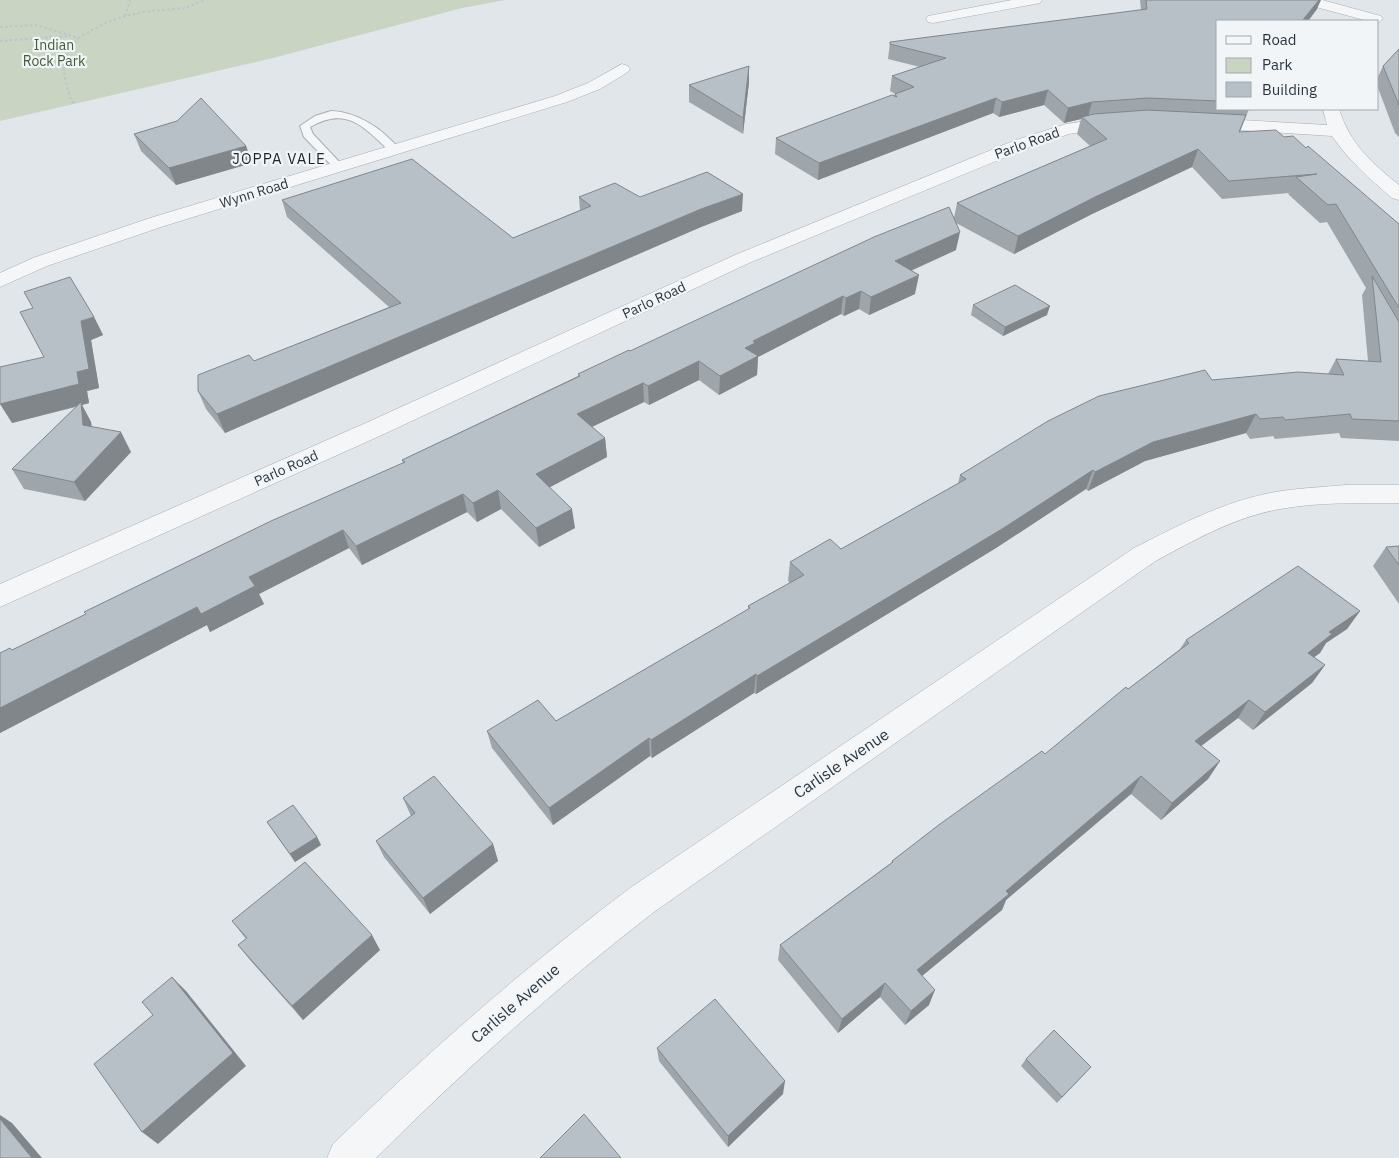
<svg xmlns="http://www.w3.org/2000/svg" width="1399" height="1158" viewBox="0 0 1399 1158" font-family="'IBM Plex Sans',sans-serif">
  <rect width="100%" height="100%" fill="#e1e6ea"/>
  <path fill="#c9d4c2" d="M0,0H505L462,8L273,58L0,121Z"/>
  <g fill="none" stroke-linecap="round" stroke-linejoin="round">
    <g stroke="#a6aeb4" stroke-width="2">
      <path id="lane" d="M331,111C358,112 383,129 400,150L395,153L391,152C364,128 348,105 310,127L313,134L344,167L343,169H335L304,137L300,126L315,116Z"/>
    </g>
    <g stroke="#a6aeb4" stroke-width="1">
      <path id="street" d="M1012,0H1042L1040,3L1035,4L933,23L928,22L926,19L928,16L933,15Z
        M1299,0H1322L1381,16L1383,19L1378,23V21H1368L1301,3Z
        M622,64L628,66L630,69L628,72L600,89L567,102L164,226L47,266L0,287V273L33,258L150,218L555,96L588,83Z
        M1323,109H1339C1350,144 1371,162 1399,185V200L1392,198C1370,179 1349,161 1332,136L1206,128L1200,127L1198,123L1200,119L1206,118L1327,125Z
        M1116,117L1122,118L1124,122L1122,126L1069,134L1025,149L749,263L384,434L0,607V584L368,422L735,255L1013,141L1066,124Z
        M1346,485H1399V503C1360,503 1319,502 1280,509C1235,517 1194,540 1154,562L654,912C556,988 464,1070 376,1158H327L333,1144C427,1053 525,967 630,888L1134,548C1181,524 1229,499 1281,491C1302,488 1324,487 1346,485Z"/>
    </g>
    <path stroke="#bfc4c9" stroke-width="2" stroke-dasharray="2.5 2.5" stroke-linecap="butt" d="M125,16L130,0
      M0,27L36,25L78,38L105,23L125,16L143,12L185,8L204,0
      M0,41L67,36
      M74,103L71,100C63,73 58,61 78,38"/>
    <use href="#lane" fill="#f4f6f8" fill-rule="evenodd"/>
    <use href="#street" fill="#f4f6f8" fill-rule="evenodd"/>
  </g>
  <path fill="#9ea5ab" d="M1140,0H1319L1317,9L1308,21H1218V109H1249L1240,132L1284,137L1306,148L1399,224V441L1341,438L1339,433L1275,439L1273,436L1250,439L1246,433L1145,461L1088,491L1086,489L996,548L756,694L754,693L652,758L650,756L553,825L492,748L487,731L556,721L748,610V606L790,583L788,581L790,562L841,549L958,484L960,475L1212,380L1328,374L1336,359L1368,361L1362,295L1366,288L1327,222L1320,223L1288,194L1289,193L1222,199L1192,167L1092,214L1014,254L956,223V250L911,271L915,294L869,315L859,309L844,316L841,314L758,357L757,375L719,395L699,380L649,405L644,402L592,427L605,438L607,457L550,487L575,528L539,547L501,509L477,522L467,512L362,565L349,548L259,594L264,604L210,632L207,625L0,733V653L12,650L403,463L402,460L578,376V374L954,218L957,203L1090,146L1077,134L1081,119L1064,123L1044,105L999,117L993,113L818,180L775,154L776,138L894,96L895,94L890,91L892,76L920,67L888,59L890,42L1141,10Z
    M1399,49V137L1395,133L1378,88V77L1383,66Z
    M749,82L743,134L689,102V85Z
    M177,121L246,146L252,163L176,185L141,151L134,134Z
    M579,197H640L742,211L701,227L225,433L206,409L198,391L254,361L389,307L287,217L282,200L513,238L580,210Z
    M973,305L1047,315L1003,336L971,315Z
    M94,317L103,335L91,340L99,388L87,391L89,403L82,405L91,422L92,427L131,452L85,501L24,489L12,469L76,407L12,423L44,357Z
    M1399,546V604L1373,566L1386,547Z
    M1360,611L1347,629L1326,643L1320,653L1314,657L1325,665L1312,683L1253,730L1238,718L1201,746L1220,761L1208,779L1161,820L1131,794L1006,900L1002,910L922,976L929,1005L905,1025L880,997L838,1033L778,960L780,945L891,863L892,861L1045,754L1180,649L1186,640Z
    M403,798L493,844L498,861L430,914L384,857L376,841L411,816Z
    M267,822L317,837L321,845L295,862Z
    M232,921L380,950L303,1020L250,960L238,945L246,939Z
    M657,1048L783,1094L728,1147L659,1061Z
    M1026,1059L1091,1067L1057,1103L1021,1066Z"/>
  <path fill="#81868b" d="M1319,0H1321L1317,9L1308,21H1302Z
    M749,66V82L743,134V118Z
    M1048,90L1044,105L999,117L1002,102Z
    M996,98L993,113L818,180L819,163Z
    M1092,102L1088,117H1082L1081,119L1064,123L1068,108Z
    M246,146L252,163L176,185L169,168Z
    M1198,149L1192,167L1092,214L1014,254L1018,236L1097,196Z
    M743,194L742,211L701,227L225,433L217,414L701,209Z
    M960,232L956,250L892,279L895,261Z
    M919,275L915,294L869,315L871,297Z
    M861,291L859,309L844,316L846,298Z
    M843,296L841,314L758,357L757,375L719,395L720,376L745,348L753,341Z
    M1050,306L1047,315L1003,336L1005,327Z
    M94,317L103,335L91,340L99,388L87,391L89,403L82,405L91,422L93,444L83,425L81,405L12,423L0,404L77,372L81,321Z
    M699,361V380L649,405L648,386Z
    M643,383L644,402L579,433L577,414Z
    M1256,414L1246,433L1145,461L1088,491L1095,472L1153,442Z
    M121,432L131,452L85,501L74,482Z
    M605,438L607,457L539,493L536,474Z
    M1093,470L1086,489L996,548L756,694L757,676Z
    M498,490L501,509L477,522L473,503Z
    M463,494L467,512L362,565L356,546Z
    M572,509L575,528L539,547L536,528Z
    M343,530L349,548L259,594L264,604L210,632L207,625L0,733V708L197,607L249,577Z
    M1360,611L1347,629L1326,643L1320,653L1295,671L1308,653L1329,632Z
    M1325,665L1312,683L1253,730L1265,712Z
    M756,674L754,693L652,758L651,740Z
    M1249,700L1238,718L1184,759L1195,741Z
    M649,738L650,756L553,825L549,808Z
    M1220,761L1208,779L1161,820L1172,803Z
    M1141,776L1131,794L1006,900L1002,910L911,985L917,970L1006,891Z
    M317,837L321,845L295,862L290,854Z
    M493,844L498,861L430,914L423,898Z
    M372,935L380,950L303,1020L292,1006Z
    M172,977L186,991L246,1066L158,1144L142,1132Z
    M885,983L880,997L838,1033L842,1019Z
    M935,990L929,1005L905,1025L911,1011Z
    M785,1081L783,1094L728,1147V1136Z
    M0,1115L12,1123L42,1158H32L0,1119Z"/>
  <path fill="#b8c0c7" stroke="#81868b" d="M1146,0H1319L1302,21H1218V101L1148,98L1092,102L1068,108L1048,90L1002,102L996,98L819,163L776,138L892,95L897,97L895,94L914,87L892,76L946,58L890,44V42L1147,9Z
    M1399,49V105L1383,66Z
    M749,66L743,118L689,85Z
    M201,98L246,146L169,168L134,134L177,121Z
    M1148,110L1246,115L1239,132L1276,130L1284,137L1293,136L1306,148L1308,146L1399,224V308L1336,204L1328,205L1296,177L1317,174L1229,181L1198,149L1097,196L1018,236L957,203L1107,139L1082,117L1094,114Z
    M412,159L513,238L591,206L579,197L615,183L640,197L707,172L743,194L701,209L217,414L198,391V375L249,355L254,361L401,303L282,200Z
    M949,207L960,232L895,261L919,275L871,297L861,291L846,298L843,296L753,341L755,343L745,348L758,356L720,376L699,361L648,386L643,383L577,414L605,438L536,474L572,509L536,528L498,490L473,503L463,494L356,546L343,530L249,577L255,586L201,614L197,607L0,708V653L10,648L12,650L86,614L84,612L271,521L405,462L402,460L580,376L578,374L629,350L630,351L874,237Z
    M1372,276L1399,322V421L1352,419L1350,414L1285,420L1283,417L1260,419L1256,414L1153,442L1095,472L1093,470L1002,529L757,676L756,674L651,740L649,738L549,808L487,731L538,700L556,721L750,608L748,606L804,575L790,562L830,539L841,549L966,479L960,475L1048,421L1099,396L1205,370L1212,380L1298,372L1344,375L1336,359L1381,362Z
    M70,277L94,317L81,321L89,369L77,372L79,384L0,404V367L44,357L20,312L33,308L24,292Z
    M1015,285L1050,306L1005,327L973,305Z
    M81,402L83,425L121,432L74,482L12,469Z
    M1399,546V565L1386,547Z
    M1298,566L1360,611L1329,632L1332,634L1308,653L1325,665L1265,712L1249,700L1195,741L1220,761L1172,803L1141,776L1006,891L1009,894L917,970L935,990L911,1011L885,983L842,1019L780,945L893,862L892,861L940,824L1042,751L1045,754L1126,687L1128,689L1189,643L1186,640Z
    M434,776L493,844L423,898L376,841L415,813L403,798Z
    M293,805L317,837L290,854L267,822Z
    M305,862L372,935L292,1006L238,945L247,938L232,921Z
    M172,977L233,1053L142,1132L94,1064L153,1015L142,1002Z
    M715,999L785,1081L728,1136L657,1048Z
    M1054,1030L1091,1067L1062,1097L1026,1059Z
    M584,1114L621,1158H540Z
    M0,1119L32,1158H0Z"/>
  <g text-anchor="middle" stroke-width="4.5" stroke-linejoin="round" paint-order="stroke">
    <g font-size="14" fill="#435e36" stroke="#f1f5f7">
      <text x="54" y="50">Indian<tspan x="54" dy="16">Rock Park</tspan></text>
    </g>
    <g font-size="14" fill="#293642" stroke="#f1f5f7">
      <text transform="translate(1027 143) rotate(-20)" y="5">Parlo Road</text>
      <text transform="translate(254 193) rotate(-17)" y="5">Wynn Road</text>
      <text transform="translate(654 300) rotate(-25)" y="5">Parlo Road</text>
      <text transform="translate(286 468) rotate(-24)" y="5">Parlo Road</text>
    </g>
    <g font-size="15" letter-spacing="1" fill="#1b2733" stroke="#f1f5f7">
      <text x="279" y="164">JOPPA VALE</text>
    </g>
    <g font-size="16" fill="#293642" stroke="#f1f5f7">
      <text transform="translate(841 763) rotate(-34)" y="6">Carlisle Avenue</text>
      <text transform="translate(515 1003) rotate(-41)" y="6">Carlisle Avenue</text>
    </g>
  </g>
  <rect x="1216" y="20" width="162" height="90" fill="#f1f5f7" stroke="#a1a9af"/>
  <rect x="1226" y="36" width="25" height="8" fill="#f4f6f8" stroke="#a1a9af"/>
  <text x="1262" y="45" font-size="15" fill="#293642">Road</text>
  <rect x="1226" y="58" width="25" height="15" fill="#c9d4c2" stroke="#a1a9af"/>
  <text x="1262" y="70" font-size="15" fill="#293642">Park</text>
  <rect x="1226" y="82" width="25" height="15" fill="#b8c0c7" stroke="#a1a9af"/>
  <text x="1262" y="95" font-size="15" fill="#293642">Building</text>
</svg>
